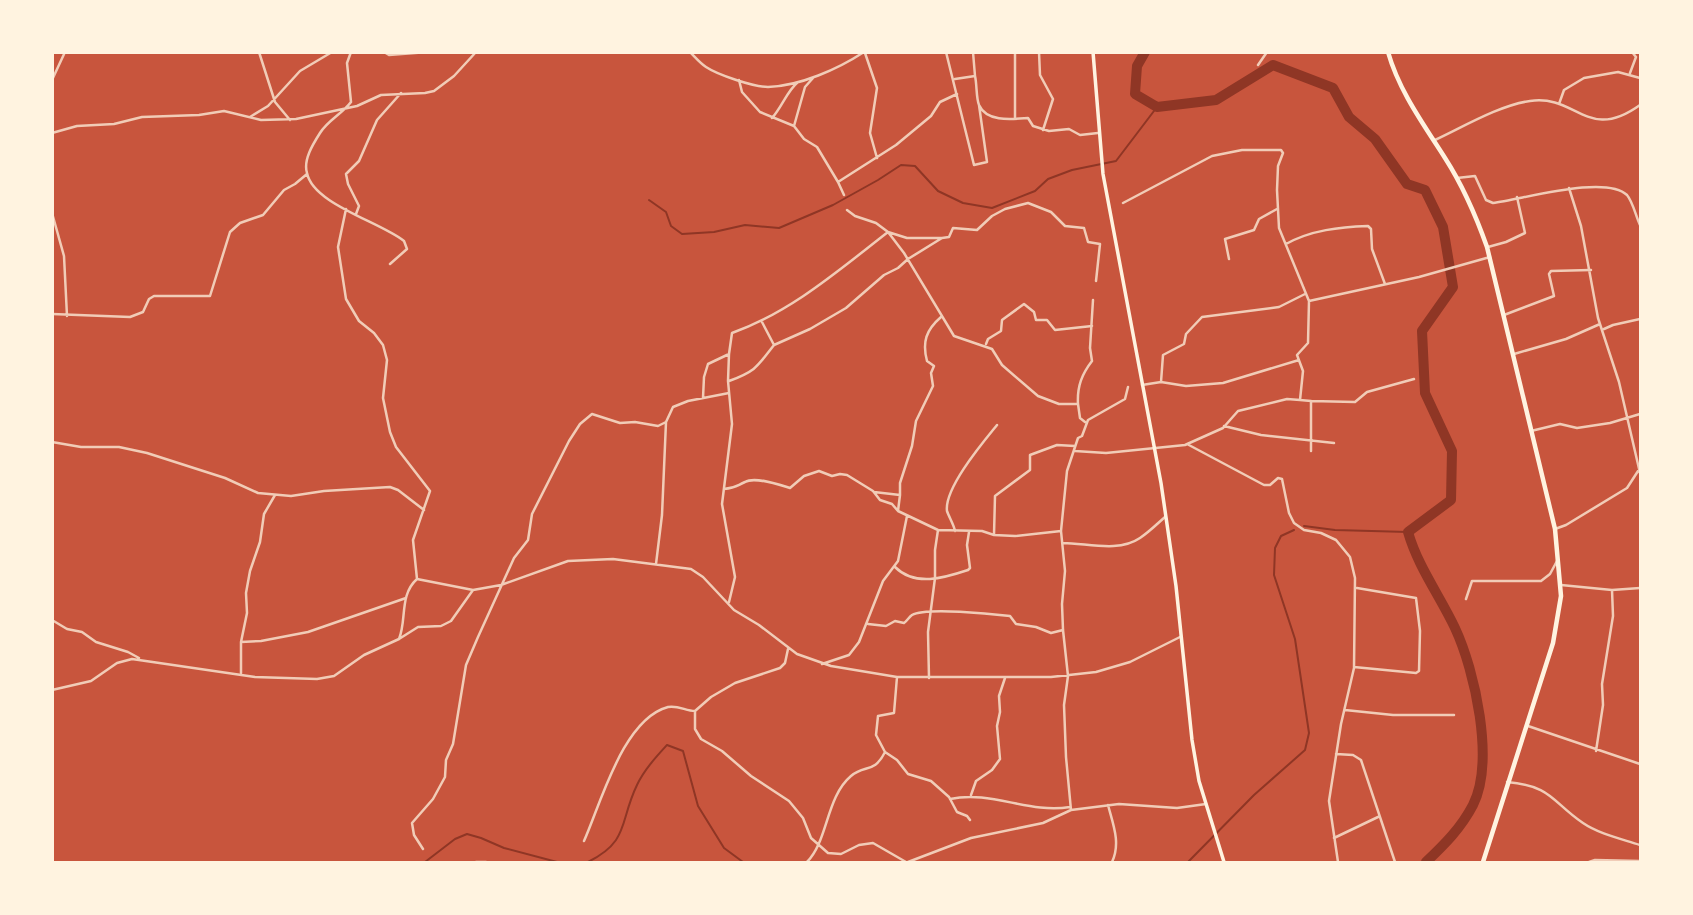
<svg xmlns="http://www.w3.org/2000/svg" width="1693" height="915" viewBox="0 0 1693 915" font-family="'PT Sans',sans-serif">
  <rect width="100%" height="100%" fill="#c8553d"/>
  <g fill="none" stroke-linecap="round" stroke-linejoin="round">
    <path stroke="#8f3625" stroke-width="2" d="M649,200L666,212L671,226L682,234L714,232L745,225L779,228L833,205L878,180L901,165L915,166L938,191L963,203L992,208L1035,191L1048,179L1072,170L1116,161L1157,107
      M1304,526L1335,530L1408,532
      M425,862L455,839L467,834L481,838L504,848L557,862
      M588,862C630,841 619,822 637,785C644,770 656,757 667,745L683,751L698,806L724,848L743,862
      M1188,862L1254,795L1305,750L1309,733L1295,639L1274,575L1275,548L1281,536L1294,530"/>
    <path stroke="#8f3625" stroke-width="10" d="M1145,52L1137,66L1135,94L1157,107L1216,100L1273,65L1333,88L1349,117L1375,139L1407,184L1425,190L1443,227L1453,287L1422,331L1425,393L1452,451L1451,500L1408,532C1418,567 1440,596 1455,628C1475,671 1495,761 1473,805C1461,828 1445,844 1426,862"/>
    <path stroke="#f1ccb7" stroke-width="2.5" d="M259,52L275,102L290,120
      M351,52L347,63L351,102C342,114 328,120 320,133C313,144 303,160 307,173C313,204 380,222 404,241L407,249L390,264
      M384,52L389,55L428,52
      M690,52C695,57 700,63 706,67C718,75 754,87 768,87C800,86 838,69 864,52
      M946,52L974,165L987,162L979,105
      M973,52L975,76
      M1039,52L1040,75L1053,99L1043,130
      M865,53L877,88L870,133L877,158
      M1258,65L1267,52
      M1630,73L1636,57L1632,52
      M813,78L805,87L794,126L804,139L817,147L838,182
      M955,79L975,76C977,84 976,98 979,105C987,123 1014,119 1028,118L1033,126L1049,131L1069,129L1080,135L1098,133
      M52,80L65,52
      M739,80L742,92L760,112L794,126
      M1559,104L1564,90L1584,78L1618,72L1640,78
      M250,117L268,106L300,71L332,52
      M772,118C782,107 787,91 798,82
      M1015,119V52
      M52,133L77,126L114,124L142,117L199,115L224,111L261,120L296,119L357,106L381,95L425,93L434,91L454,76L476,52
      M1435,140C1463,127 1500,105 1530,101C1577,94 1587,143 1640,105
      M1457,178L1475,176L1486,200L1493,203C1521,200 1605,174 1627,195C1633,202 1636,217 1640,225
      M1569,188L1581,226L1598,318L1619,382L1640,473
      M844,195L838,182L896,145L931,116L940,102L957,94
      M1123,203L1212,156L1242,150H1281L1283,153L1278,166L1277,190L1279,228L1309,301
      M346,209L338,247L346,299L359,321L374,333L383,345L387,360L383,398L390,432L396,447L430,491L413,540L417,579
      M847,210L855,216L876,223L888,232L904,253L954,336L992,349L1002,365L1038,396L1059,404H1078L1080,418L1085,422
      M52,213L64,256L67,316
      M356,214L359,206L348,184L346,174L359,161L377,120L401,93
      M1286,244C1311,230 1340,227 1368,226L1371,229L1372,249L1385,284
      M1488,247L1506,242L1525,233L1517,197
      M1229,259L1225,239L1254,230L1259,219L1277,209
      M52,314L130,317L143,312L149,299L154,296H210L230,232L240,223L263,215L284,190L295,184L307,174
      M1504,315L1554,296L1549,274L1551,271L1591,270
      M762,322L774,345L810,329L846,308L884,275L898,268L908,259L942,238L949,237L953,228L977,230L992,216L1005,209L1028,203L1051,212L1065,226L1084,228L1088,242L1100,244L1096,281
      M1604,329L1613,325L1640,319
      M986,344L988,339L1001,331L1002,320L1024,304L1034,312L1036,320H1047L1055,330L1092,326
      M1514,354L1566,339L1600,324
      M729,381C756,371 757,367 774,345
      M1161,382L1163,355L1184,344L1186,334L1202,317L1279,307L1305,294
      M1142,385L1161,382L1186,386L1223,383L1299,360
      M703,398L704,377L708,364L729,354
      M1311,401L1355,402L1367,392L1414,379
      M1078,404C1077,386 1082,374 1092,361L1090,348L1093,300
      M1224,426L1261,435L1334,443
      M1531,431L1560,424L1577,428L1610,423L1640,414
      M52,442L81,447H119L147,453L225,478L258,493L291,496L324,491L390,487L398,490L424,510
      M1187,444L1264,485H1270L1278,478L1282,479L1289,513L1294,523L1304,530L1321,533L1336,540L1350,557L1355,578L1354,668L1341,724L1329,801L1338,862
      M1075,451L1106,453L1185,445L1223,428L1238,411L1287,399L1300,400
      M1311,451V401L1300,400L1303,371L1297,355L1308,343L1309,301L1419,277L1490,257
      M724,489C736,488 736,486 745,482C755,476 780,485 790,488L804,476L819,471L832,476L840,474L847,475L873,491L880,500L892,504L898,511L938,530L982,531L994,535L1015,536L1061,531
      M874,492L900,495V483L912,446L916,421L933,386L931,373L934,366L927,361C922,342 926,330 941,317
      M898,511L900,495
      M1555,529L1566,525L1627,488L1640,468
      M955,531C954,525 949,517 947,511C944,488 984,441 997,425
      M994,535L995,496L1030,470V455L1057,445L1075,446
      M1063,543C1087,543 1118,553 1140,538C1149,532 1157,524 1165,517
      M656,564L662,515L666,422
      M895,567C915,587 944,578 968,570L970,568L967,545L969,532
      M1561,585L1612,590L1640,588
      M1466,599L1472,581H1541L1550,574L1557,561
      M729,602L735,577L722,504L732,424L728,381L729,354L732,333C791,312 839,270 888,232L907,238H942
      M52,620L67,629L82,632L96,642L128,652L139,658
      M868,624L886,626L895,621L904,623C907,621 909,617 912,615C926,607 993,614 1010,616L1016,624L1036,627L1051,633L1063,630
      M399,639L418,627L441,626L451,621L473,590
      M241,642L247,613L246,593L250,571L260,542L264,514L275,495
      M822,664L849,655L859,642L883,581L898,561L907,516
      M1354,667L1416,673L1419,671L1420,631L1416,598L1357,588
      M241,673V642L261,641L308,632L406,598
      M897,677L894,713L878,716L876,735L885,752L897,760L908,774L931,781L949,797L957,812L967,816L970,820
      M929,678L928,632L935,578V550L938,530
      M52,690L91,681L117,663L132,659L255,677L317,679L334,676L364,655L399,639C407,620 399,595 417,579L473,590L501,585L568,561L613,559L691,569L703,577L734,610L759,625L797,654L831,666L897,677H1051L1096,672L1130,662L1180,637
      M1345,710L1393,715H1454
      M695,711V729L701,739L722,751L751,776L789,801L803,818L811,838L828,853L841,854L859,845L873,843L906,862
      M1528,726L1640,764
      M1596,751L1603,705L1602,684L1613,616L1612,590
      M1336,754L1353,755L1361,760L1395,862
      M1507,782C1552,786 1551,801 1583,823C1599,834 1622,839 1640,845
      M971,795L976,781L992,770L1000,759L997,726L1000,712L999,696L1005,678
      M950,799C992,790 1028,814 1070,807
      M1108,805C1113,824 1121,843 1112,862
      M1071,810L1066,757L1064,705L1068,676L1063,630L1062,604L1065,571L1061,531L1067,471L1078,438L1082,436L1088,420L1125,399L1128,387
      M1334,838L1378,817
      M584,841C601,803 623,719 668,707C678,705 686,711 695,711L711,697L735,683L780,668L785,663L788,649
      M423,849L414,835L412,823L433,799L445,777L446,760L453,744L466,665L478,637L514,558L528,540L532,514L569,441L580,424L592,414L620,423L635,422L658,426L666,422L673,407L688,401L729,393
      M476,862H486
      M807,862C828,841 826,797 851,776C865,764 874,774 885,752
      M908,862L971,838L1043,823L1071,810L1119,804L1177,808L1206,804
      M1589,862L1595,860L1640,861"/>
    <path stroke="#fff3e0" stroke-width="3.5" d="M1093,52L1103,174L1161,483L1176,586L1192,740L1199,781L1224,862"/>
    <path stroke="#fff3e0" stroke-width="4.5" d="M1388,52C1399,91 1424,125 1445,158C1463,186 1476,216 1487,247L1555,529L1561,596L1553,643L1483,862"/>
  </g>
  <rect width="1693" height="915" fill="none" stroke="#fff3e0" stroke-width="108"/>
</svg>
